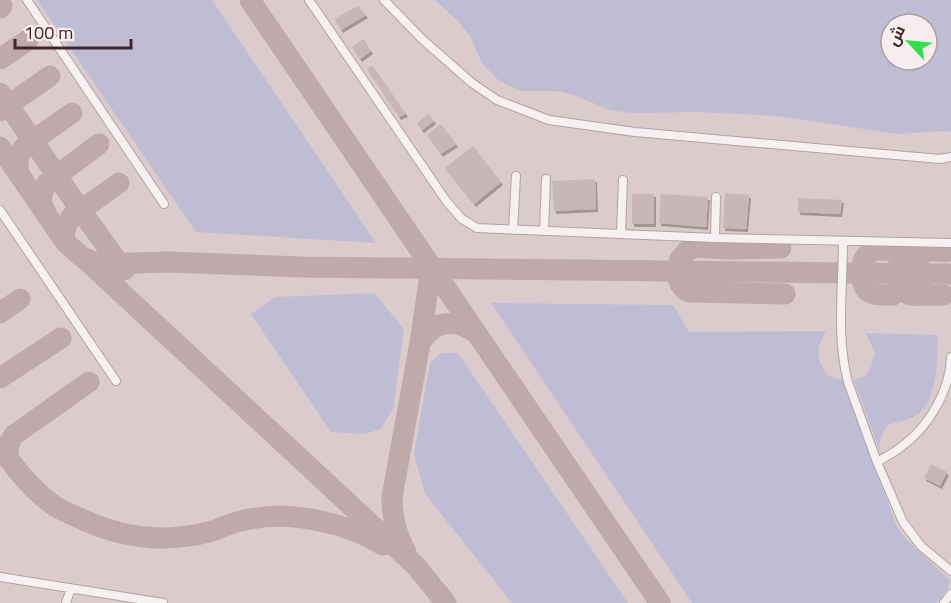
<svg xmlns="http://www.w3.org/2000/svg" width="951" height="603" viewBox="0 0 951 603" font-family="'Titillium Web',Cairo,sans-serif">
  <defs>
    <filter id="shadow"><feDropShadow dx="2" dy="3" stdDeviation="0" flood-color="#0004"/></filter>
  </defs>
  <rect width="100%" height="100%" fill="#e9ddde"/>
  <path fill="#dbcbcc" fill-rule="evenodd" d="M0,0H951V603H0ZM891,24H927V60H891Z"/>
  <path fill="#bfbdd4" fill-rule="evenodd" d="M37,0H212L376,243L196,232Z
    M435,0H951V132L944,131L898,134L777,116L697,112L631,113L610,110L571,94L555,91H520L499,81L482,63L471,38L459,22ZM891,24H927V60H891Z
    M374,293L404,329L393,409L381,429L365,434L331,432L251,314L276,297Z
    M491,303L673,305L689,332L826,331C815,351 816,358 828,376L843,380L896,525L903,536L950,581L948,588L937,603H692Z
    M866,333L938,335C937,357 938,405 915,416C907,421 896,422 888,425C881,435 878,443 881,455L854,380L865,376L871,367L875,353Z
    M441,353H458L628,603H512L425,494L414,453L430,363Z"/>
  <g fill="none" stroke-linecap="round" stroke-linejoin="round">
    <path stroke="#bea9ab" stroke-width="21" d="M250,0L660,603
      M0,8L2,6
      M0,59L28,40
      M0,93L81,211L124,270
      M0,111L50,76
      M0,147L66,243L82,257L100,264L168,262L302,267L951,274
      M22,178L19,175C17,164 17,155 24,147L72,113
      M46,212C38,203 42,192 47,183L99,144
      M66,243C62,234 66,225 71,217L119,183
      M781,248L728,249L694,247L688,250L680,259L678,278L680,284L685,290L690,292L785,294
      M926,251C921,251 913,250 908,252C893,259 894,292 911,295C916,296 924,295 930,295
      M85,259L416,566L446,603
      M893,295C886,295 875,296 869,292C858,285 859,260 869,253C876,248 885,250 893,251
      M944,295C940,295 934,296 930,295C912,292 912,256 927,251C932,250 941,252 946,252
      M0,313L20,299
      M420,343C435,319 456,318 477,334
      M0,378L61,338
      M0,447C15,468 31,489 52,504C58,509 66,512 73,515C105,531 142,541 179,537C191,536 203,534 215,530C225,526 235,522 245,520C289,510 345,522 383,545
      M10,461C6,451 8,444 14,435L89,382
      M406,552C396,535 392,518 392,497L420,343L431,268"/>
  </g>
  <path fill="#c9b7b8" filter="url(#shadow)" d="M358,6L366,15L341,30L334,19Z
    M363,39L371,51L360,59L352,47Z
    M372,65L406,114L399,117L367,69Z
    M429,114L434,121L422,130L417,123Z
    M441,124L456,144L441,154L427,135Z
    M473,146L501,182L474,204L445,168Z
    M595,179L596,209L554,211L552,181Z
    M725,193L749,195L746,229L723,228Z
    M632,194H654V224H632Z
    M661,194L708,197L706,227L659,223Z
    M798,198L842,200L840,214L798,212Z
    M931,464L947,472L940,486L924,478Z"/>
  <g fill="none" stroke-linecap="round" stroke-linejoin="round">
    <g stroke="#b3a2a3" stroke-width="10">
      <path id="minor" d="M27,0L164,204
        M309,0L447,202L462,219L477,228L715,238L951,243
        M384,0L423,40L472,83L497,100L549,120L635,132L940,159L951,157
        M0,210L116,381
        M513,230L516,176
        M544,231L546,179
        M621,234L623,180
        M715,238L716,197
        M843,241C843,286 836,338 848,382L877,462L903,522L921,546L951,571
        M877,462C885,457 894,453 901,447C928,428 950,391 951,357
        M0,577L163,603
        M66,603L71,588
        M944,603L951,594"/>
    </g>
    <use href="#minor" stroke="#f7f0f1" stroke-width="8"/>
  </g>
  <g transform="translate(909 42) rotate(296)"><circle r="28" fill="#f6edee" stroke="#ae9d9e" stroke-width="1.5"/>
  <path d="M0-4.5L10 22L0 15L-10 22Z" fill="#34dd4d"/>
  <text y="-9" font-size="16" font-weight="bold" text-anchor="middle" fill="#412527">ش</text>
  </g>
  <path d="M15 39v9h116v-9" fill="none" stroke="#412527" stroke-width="3"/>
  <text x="24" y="39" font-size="18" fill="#412527" stroke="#f6edee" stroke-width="4.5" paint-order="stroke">100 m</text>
</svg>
